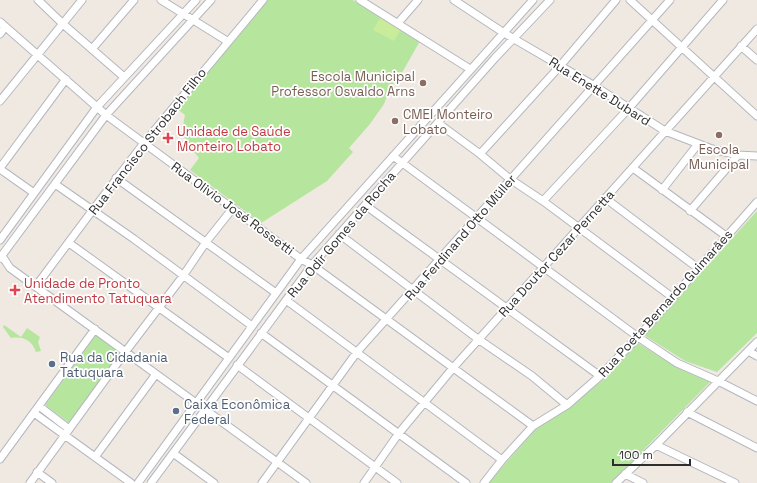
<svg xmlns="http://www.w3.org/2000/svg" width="757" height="483" viewBox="0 0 757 483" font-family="'Space Grotesk',sans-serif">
  <rect width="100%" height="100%" fill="#efe9e1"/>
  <path fill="#b6e59e" d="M266,0H353L420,41L399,78L390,88L384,104L370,124L349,148L353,152L327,181L261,223L190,170L199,158C186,142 180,137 185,115L176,108Z
    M757,211V333L717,372L685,361L644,335Z
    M4,325L21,337L27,328L40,337L38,342L41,351L36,352C32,340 23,336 11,338L3,327Z
    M96,335L120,353L69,423L45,405Z
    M638,343L676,367L710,382L611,483H488L536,429L569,407L604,379Z"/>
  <path fill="#c9ec9a" d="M380,18L401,29L394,41L373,30Z"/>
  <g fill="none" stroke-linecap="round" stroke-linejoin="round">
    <g stroke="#b4b7c1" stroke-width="9">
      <path id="minor" d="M38,0L63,24L124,77
        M161,0L227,41
        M360,0L470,69
        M454,0L504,33L593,85L665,131L712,149L738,155L757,156
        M630,0L757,116
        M0,22L106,115L301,259L312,265L533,426
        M398,23L418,0
        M0,34L5,27
        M741,46L757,60
        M92,49L134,0
        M0,101L82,0
        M438,123L480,154L510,179L543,201L672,297
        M480,154L560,66L616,0
        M393,156L638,337L677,363L718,381L757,401
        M0,168L66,79
        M633,168L726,236
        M0,169L34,193
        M116,178L276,293
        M55,184L134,239L252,326
        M662,190L698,144
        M605,198L699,269
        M543,201L629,108L723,0
        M365,205L600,376
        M690,211L738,155
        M339,234L478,339L532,376L567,405
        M0,240L97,107L196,0
        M69,243L229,358
        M2,256L10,268L306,483
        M0,258L106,115L211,0
        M36,286L92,211L144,143L263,0
        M286,300L502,460
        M261,333L466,483
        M748,351L757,356
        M237,365L397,483
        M39,406L69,429
        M687,412L757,448
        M34,413L131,483
        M656,445L735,483
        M173,453L214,483
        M95,457L156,374
        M0,459L95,329
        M37,472L52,483
        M625,474L643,483
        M30,483L126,351L183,276L206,242L233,208
        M138,483L301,259L533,0
        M151,483L312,265L495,58L550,0
        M262,483L357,352L670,0
        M364,483L399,433L453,368L757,29
        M484,483L502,460L533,426L567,405L600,376L638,337L757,202
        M616,483L656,445L757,342"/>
    </g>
    <use href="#minor" stroke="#fff" stroke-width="7"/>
  </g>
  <g fill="#8d6e63" stroke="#fff" stroke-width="1.5">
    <circle cx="423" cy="83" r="4"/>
    <circle cx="395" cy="121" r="4"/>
    <circle cx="719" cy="135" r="4"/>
  </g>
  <g fill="#e0444e" stroke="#fff" stroke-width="1.5">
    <path d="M166 132h4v4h4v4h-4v4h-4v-4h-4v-4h4z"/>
    <path d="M13 284h4v4h4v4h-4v4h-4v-4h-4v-4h4z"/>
  </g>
  <g fill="#5c6f8a" stroke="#fff" stroke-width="1.5">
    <circle cx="52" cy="364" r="4"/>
    <circle cx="176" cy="411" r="4"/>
  </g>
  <g text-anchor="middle" stroke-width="3.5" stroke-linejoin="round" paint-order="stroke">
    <g font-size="13" fill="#785e54" stroke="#fff" text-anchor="end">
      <text x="415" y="81">Escola Municipal<tspan x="415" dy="15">Professor Osvaldo Arns</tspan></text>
      <text x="403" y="119" text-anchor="start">CMEI Monteiro<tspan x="403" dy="15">Lobato</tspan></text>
      <text x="719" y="154" text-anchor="middle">Escola<tspan x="719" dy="15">Municipal</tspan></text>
    </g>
    <g font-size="13" fill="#2e2e2e" stroke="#fff">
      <text transform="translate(600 91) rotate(32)" y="5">Rua Enette Dubard</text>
      <text transform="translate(147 141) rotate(-52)" y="5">Rua Francisco Strobach Filho</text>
      <text transform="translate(233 208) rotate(36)" y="5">Rua Olivio José Rossetti</text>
      <text transform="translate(341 234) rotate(-50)" y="5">Rua Odir Gomes da Rocha</text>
      <text transform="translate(460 237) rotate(-49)" y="5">Rua Ferdinand Otto Müller</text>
      <text transform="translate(556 253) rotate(-48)" y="5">Rua Doutor Cezar Pernetta</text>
      <text transform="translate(665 303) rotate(-48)" y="5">Rua Poeta Bernardo Guimarães</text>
    </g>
    <g font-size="13" fill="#be3a42" stroke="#fff" text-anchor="start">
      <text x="177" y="136">Unidade de Saúde<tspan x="177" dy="15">Monteiro Lobato</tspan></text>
      <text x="24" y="288">Unidade de Pronto<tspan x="24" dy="15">Atendimento Tatuquara</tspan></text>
    </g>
    <g font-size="13" fill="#4e5e75" stroke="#fff" text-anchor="start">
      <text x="60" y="362">Rua da Cidadania<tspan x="60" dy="15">Tatuquara</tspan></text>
      <text x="184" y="409">Caixa Econômica<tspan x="184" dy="15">Federal</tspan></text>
    </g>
  </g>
  <path d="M613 459v6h77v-6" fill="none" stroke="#2e2e2e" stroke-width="2"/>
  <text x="619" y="459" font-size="12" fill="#2e2e2e" stroke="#ffffff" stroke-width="3" paint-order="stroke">100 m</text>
</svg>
